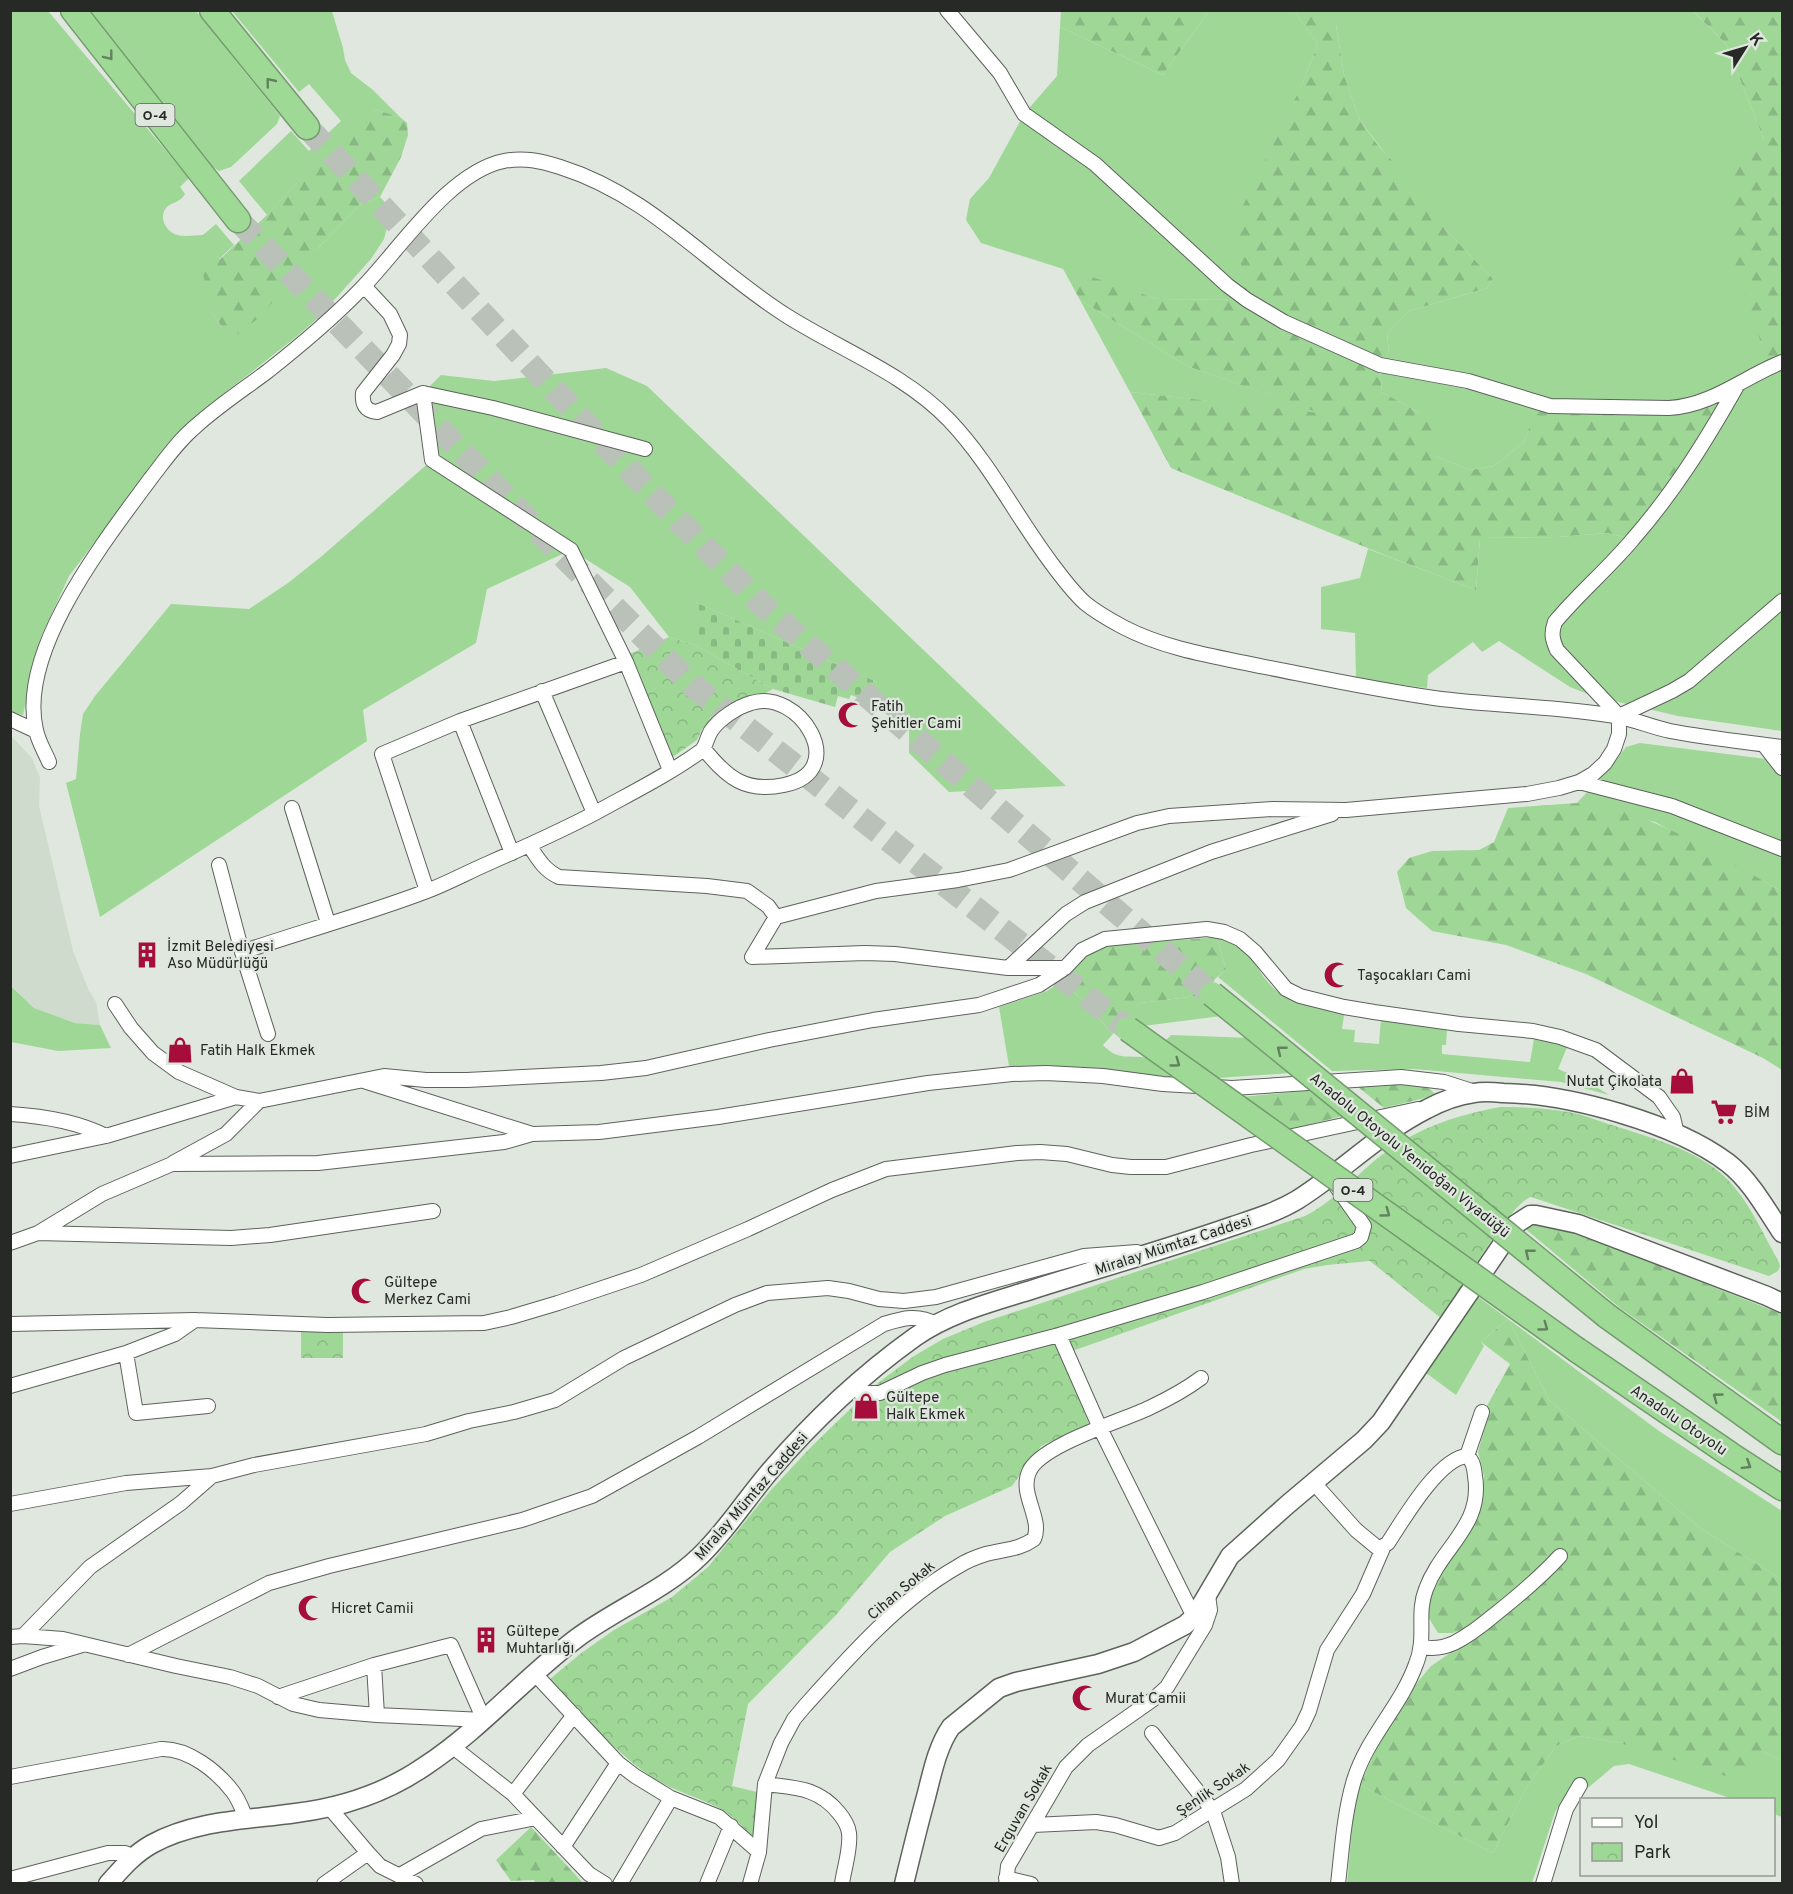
<svg xmlns="http://www.w3.org/2000/svg" width="1793" height="1894" viewBox="0 0 1793 1894" font-family="Overpass,sans-serif">
  <defs>
    <pattern id="forest-firs" width="22" height="20" patternUnits="userSpaceOnUse" patternTransform="scale(1.5)"><rect width="22" height="20" fill="#9fd797"/><path d="M5 1l3.5 6h-7zM16 11l3.5 6h-7z" fill="#89b982"/></pattern>
    <pattern id="cemetery-stones" width="16" height="16" patternUnits="userSpaceOnUse" patternTransform="scale(1.5)"><rect width="16" height="16" fill="#9fd797"/><path d="M2 7V4a2 2 0 0 1 4 0v3zM10 15v-3a2 2 0 0 1 4 0v3z" fill="#89b982"/></pattern>
    <pattern id="park-crowns" width="20" height="18" patternUnits="userSpaceOnUse" patternTransform="scale(1.5)"><rect width="20" height="18" fill="#9fd797"/><path d="M2 6a3 3 0 1 1 6 0M12 15a3 3 0 1 1 6 0" fill="none" stroke="#89b982"/></pattern>
  </defs>
  <rect width="100%" height="100%" fill="#dfe7de"/>
  <path fill="#cfdbcd" d="M10,735L32,758L40,778L39,806L73,951L89,991L96,1002L100,1025L75,1023L34,1008L11,985Z"/>
  <path fill="#9fd797" d="M11,11H48L189,178L180,187L185,194C180,203 171,202 166,208C158,218 167,233 178,235C185,237 195,235 203,235L216,224L234,245L219,259L212,313L222,327L317,249L360,205L380,197L385,202L388,224L384,239L371,259L318,318L296,337L203,410L167,447L69,576L42,635L33,667L23,715L11,712Z
    M87,11H196L280,116L277,124L231,167L219,171L213,167Z
    M232,11H332L343,48L345,60L351,73L373,90L400,117L377,110L360,116L267,215L239,181L291,131L309,151L341,121L309,84L299,92Z
    M1209,11H1294L1318,44L1301,87L1247,300L1158,299L981,243L966,220L970,199L989,178L1024,114L1057,76L1060,27L1163,75Z
    M1336,11H1693L1726,44L1764,140L1782,362V731L1678,716L1593,696L1570,687L1499,641L1482,652L1473,642L1428,675L1427,688L1356,679L1355,633L1321,629V587L1360,578L1368,549L1476,590L1480,538L1559,537L1607,533L1633,539L1697,403L1539,404L1524,442L1494,466L1470,470L1435,456L1420,413L1382,392L1380,365L1389,353L1387,334L1409,311L1487,288L1493,279L1445,229L1360,121L1344,75L1336,25Z
    M1080,300L1187,366L1323,414L1130,392Z
    M606,368L647,386L1066,786L949,792L909,753V731L870,702L877,682L695,602V645L669,637L630,587L571,550L487,589L476,643L363,710L367,741L100,917L66,783L76,779L80,734L83,714L95,696L171,604L249,609L288,583L322,556L432,460L423,393L441,375L494,381Z
    M1640,743L1782,761V891L1655,822L1577,803L1614,763L1626,747Z
    M1217,937C1253,944 1254,973 1278,992C1291,1003 1327,1010 1344,1015L1342,1029L1355,1030L1354,1042L1379,1044L1381,1019L1447,1029L1446,1045H1442V1054L1530,1062L1534,1039L1568,1045L1558,1069L1587,1081L1609,1095L1561,1082L1414,1069L1332,1071L1218,977L1226,969Z
    M1063,980L1113,1034L1103,1045C1119,1062 1129,1054 1148,1058C1158,1060 1169,1072 1176,1078L1094,1068L1009,1066L999,1007L1047,991Z
    M10,985L34,1008L75,1023L100,1025L111,1048L58,1051L11,1042Z
    M1200,993L1224,1014L1221,1016L1143,1026L1129,1015L1140,1003L1197,996Z
    M1171,1035L1252,1038L1290,1073L1218,1078L1165,1041Z
    M1477,1296L1659,1431L1782,1511V1580L1700,1528L1549,1400L1508,1319L1481,1342L1484,1346L1456,1395L1426,1373Z
    M1579,1736L1620,1743L1763,1752L1782,1760V1817L1774,1814V1800L1733,1799L1629,1764L1614,1766L1589,1787L1574,1782L1555,1812L1532,1883L1347,1884L1353,1818L1360,1785L1493,1853L1526,1788L1556,1746Z"/>
  <path fill="url(#forest-firs)" d="M1061,11V10L1209,11L1163,75L1060,27Z
    M1294,11H1336V25L1344,75L1360,121L1378,145L1406,176L1445,229L1493,279L1487,288L1409,311L1387,334L1389,353L1380,366L1382,392L1420,413L1437,431L1435,456L1470,470L1494,466L1524,442L1538,404L1669,408L1738,384L1633,539L1607,533L1559,537L1480,538L1476,590L1387,556L1171,468L1130,392L1319,413L1187,366L1080,300L1062,267L1158,299L1247,300L1234,224L1301,87L1318,44Z
    M1693,11H1782V362L1769,367L1736,269L1729,215L1731,154L1764,140L1726,44Z
    M377,110L400,117L407,123L408,135L401,157L380,197L360,205L317,249L260,317L224,344L222,327L212,313L202,270L206,261L220,259L267,215L360,115Z
    M1577,803C1650,808 1719,857 1782,891V1070L1763,1058L1586,974L1506,945L1432,931L1406,908L1397,872L1409,858L1432,851L1479,850L1494,842L1508,808Z
    M1217,937L1226,969L1197,996L1140,1003L1113,1034L1063,980C1076,966 1086,953 1105,946Z
    M1387,1084C1404,1084 1423,1080 1435,1094L1433,1096L1384,1108L1358,1087Z
    M1311,1090L1342,1116L1285,1131L1242,1097Z
    M1536,1220L1553,1224L1782,1314V1422L1620,1308L1523,1227Z
    M1508,1319L1549,1400L1700,1528L1782,1580V1760L1763,1752L1748,1783L1620,1743L1579,1736L1556,1746L1526,1788L1493,1853L1360,1785L1384,1730L1411,1690L1431,1666L1484,1630L1560,1556L1553,1553L1535,1574L1466,1629L1452,1633H1438L1427,1615L1431,1587L1475,1520L1483,1492L1484,1476L1478,1452L1486,1423L1487,1406L1510,1364L1481,1342Z
    M531,1827L583,1883H535L534,1880L511,1881L496,1860Z"/>
  <path fill="url(#cemetery-stones)" d="M695,602L877,682L870,702L851,695L849,699L838,696L835,707L773,689L695,645Z"/>
  <path fill="url(#park-crowns)" d="M669,637L695,645L773,689L715,720L702,729L697,740L670,759L627,655Z
    M1500,1107C1523,1107 1545,1108 1568,1112C1583,1114 1598,1121 1612,1125C1651,1138 1697,1149 1727,1179C1749,1201 1763,1234 1778,1260L1780,1266L1778,1271L1769,1276L1531,1197C1510,1203 1456,1297 1442,1319L1370,1261L1327,1265L1304,1269L1061,1355L1089,1424L1041,1446L1012,1486L945,1516L890,1552L836,1615L748,1704L732,1786L757,1792L753,1838C743,1827 733,1815 719,1808C696,1796 670,1790 649,1775C611,1749 581,1711 550,1679L580,1654L614,1630L672,1597L708,1567L770,1491L811,1447L874,1386L914,1356L943,1339L984,1322L1305,1216C1331,1203 1352,1180 1374,1161C1412,1130 1452,1116 1500,1107Z
    M301,1332H343V1358H301Z"/>
  <g fill="none" stroke-linecap="round" stroke-linejoin="round">
    <path stroke="#bac1b9" stroke-width="24" stroke-dasharray="24 12" stroke-linecap="butt" d="M307,127L634,475L762,605L1212,994
      M238,220L555,548L691,684L1128,1029"/>
    <g stroke="#5c635b" stroke-width="16">
      <path id="street" d="M947,10L1000,73L1024,114L1095,164L1227,285L1247,300L1284,322L1380,365L1468,381L1550,406L1669,408C1711,406 1744,377 1782,362
        M364,286L390,314L400,335L399,344L393,355L363,393C362,404 365,411 377,412L423,393L493,408L645,449
        M423,393L432,460L571,550L626,662L670,770
        M542,691L594,813
        M1619,716L1672,691L1689,681L1782,601
        M10,719L36,731
        M460,721L512,853
        M1764,745L1782,768
        M49,762C45,752 38,741 36,730C17,650 107,538 151,478C165,460 178,441 196,426C218,406 244,389 268,371C301,345 333,318 362,288C400,249 449,172 504,161C524,157 541,161 560,167C652,196 708,266 787,316C841,350 905,374 949,420C991,464 1018,520 1055,568C1064,580 1074,593 1085,603C1096,612 1110,620 1123,627C1167,650 1218,657 1265,667C1321,678 1377,690 1434,698C1494,706 1555,706 1615,716C1634,719 1651,727 1670,731C1707,738 1745,742 1782,747
        M1579,782L1672,806L1782,849
        M292,808L328,923
        M529,845C538,859 544,870 559,877L707,886L747,891L768,906L776,917L752,957
        M219,865L242,952L268,1034
        M427,891L382,754L460,721L626,662
        M776,917L876,891L958,880L1009,870L1137,823L1169,816L1273,809L1346,810L1527,794L1559,788L1579,782L1593,774L1605,763L1614,749L1619,734V716L1557,650C1552,639 1551,633 1555,622C1579,593 1609,568 1633,539C1675,491 1707,439 1738,384
        M242,952C303,931 367,914 427,891C448,883 468,872 489,863C525,847 561,831 595,813C631,793 668,775 701,751C706,747 707,737 711,731C719,719 737,707 751,703C799,687 852,771 784,785C746,793 727,778 704,749
        M752,957L865,953L895,954L1008,968H1065
        M1008,968L1066,914L1085,902L1211,852L1332,814
        M115,1004L131,1028L153,1053L179,1072L236,1097L259,1101L384,1076L426,1080H467L601,1073L646,1068L769,1040L873,1020L979,1005L1039,985L1065,968L1082,950L1105,939L1207,929L1224,932L1240,939L1255,952L1286,989L1300,996L1344,1007L1374,1012L1459,1024L1533,1031L1560,1037L1596,1050L1659,1097L1673,1117L1677,1134
        M364,1081L532,1134L599,1132L718,1117L928,1083L1012,1074L1046,1073L1103,1076L1163,1084L1232,1088L1401,1077L1444,1082L1475,1092
        M10,1114C43,1116 76,1121 106,1136
        M10,1156L106,1136L236,1097
        M173,1163L226,1134L259,1101
        M38,1233L231,1238L270,1235L433,1211
        M10,1243L38,1233L102,1194L172,1164L318,1163L504,1142L532,1134
        M10,1324L195,1320L327,1325L484,1323L511,1317L558,1303L641,1275L748,1229L832,1190L886,1169L1017,1153L1040,1152L1067,1154L1112,1165L1131,1167H1166L1251,1145L1418,1109
        M1059,1335L1100,1428L1194,1617
        M126,1353L136,1413L208,1406
        M10,1386L126,1353L175,1334L195,1320
        M854,1388L861,1393H880L922,1373L945,1365L1059,1335L1203,1292L1356,1241L1361,1237L1364,1226L1336,1186
        M1467,1456L1482,1412
        M1313,1482L1356,1530L1379,1549L1388,1543C1403,1520 1439,1458 1467,1456C1473,1461 1474,1467 1475,1476C1483,1526 1442,1546 1426,1589C1416,1614 1427,1637 1416,1664C1401,1706 1368,1736 1354,1780C1344,1814 1342,1849 1338,1884
        M10,1504L126,1483L212,1476L254,1465L426,1434L469,1421L514,1412L555,1400L624,1358L735,1305L767,1293L828,1288L849,1291L879,1299L904,1301L936,1297L1084,1256L1137,1252
        M23,1636L90,1567L181,1503L212,1476
        M10,1637L23,1636L63,1639L176,1666L230,1677L258,1686L293,1704L319,1710L377,1715L484,1720L451,1645L374,1665L377,1715
        M1422,1647C1433,1649 1443,1648 1454,1643C1468,1636 1481,1626 1493,1616C1517,1597 1539,1579 1560,1556
        M128,1655L269,1583L329,1566L522,1520L592,1496L698,1437L884,1324C903,1318 918,1314 936,1324
        M10,1669L42,1657L82,1645
        M535,1674L618,1763L635,1776L671,1798L719,1817L759,1852
        M278,1697L374,1665
        M1152,1733L1213,1811L1228,1857L1232,1884
        M453,1747L513,1794L589,1874L605,1884
        M10,1777L161,1749C188,1748 217,1771 233,1792C239,1800 242,1809 246,1818
        M765,1784C795,1788 818,1787 839,1813C844,1819 848,1825 849,1833C851,1849 844,1868 842,1884
        M513,1794L574,1715
        M1033,1825L1096,1822L1115,1825L1159,1838L1175,1833L1246,1789L1278,1760L1302,1726L1309,1711L1327,1650L1363,1594L1383,1548
        M563,1847L618,1763
        M368,1853L380,1866L416,1884
        M400,1875L481,1829L536,1818
        M1006,1878L1031,1884
        M10,1879L108,1853H125L133,1856
        M324,1884L368,1853L329,1807
        M620,1884L671,1798
        M707,1884L731,1826
        M750,1884L759,1852L765,1784L781,1743L794,1719L804,1707C848,1658 899,1600 957,1567C966,1561 976,1557 986,1554C1004,1549 1019,1550 1034,1539C1043,1519 1019,1494 1029,1472C1040,1445 1122,1421 1149,1408C1168,1399 1185,1390 1201,1378
        M1006,1884L1008,1866L1066,1767L1088,1745L1155,1698L1167,1687L1205,1625L1210,1610L1208,1595
        M1543,1884L1566,1809L1580,1785"/>
    </g>
    <g stroke="#5c635b" stroke-width="21">
      <path id="secondary" d="M108,1884C122,1868 134,1854 152,1844C195,1820 248,1820 296,1813C344,1807 386,1793 425,1766C481,1729 524,1678 577,1638C616,1609 665,1590 700,1556C727,1530 746,1499 770,1471C812,1422 862,1375 915,1337C951,1312 993,1302 1034,1289C1100,1268 1167,1249 1233,1226C1254,1219 1277,1212 1297,1200C1342,1172 1379,1133 1427,1109C1440,1102 1459,1095 1474,1093C1483,1091 1494,1092 1503,1093C1569,1094 1675,1123 1728,1163C1751,1181 1766,1209 1782,1233
        M904,1884C911,1855 918,1826 926,1797C932,1774 937,1747 951,1727L999,1688L1016,1682L1098,1664L1134,1652L1185,1625L1194,1617L1230,1556L1287,1505L1364,1440L1381,1422L1516,1224L1530,1215H1536L1578,1224L1767,1296L1782,1303"/>
    </g>
    <g stroke="#749b6e" stroke-width="27">
      <path id="highway" d="M73,10L238,220
        M212,10L307,127
        M1607,1316L1782,1442
        M1577,1350L1731,1455L1782,1488"/>
    </g>
    <use href="#street" stroke="#fff" stroke-width="14"/>
    <use href="#secondary" stroke="#fff" stroke-width="18"/>
    <use href="#highway" stroke="#9ed995" stroke-width="24"/>
    <g stroke="#749b6e" stroke-width="27" stroke-linecap="butt">
      <path id="highway-bridge" d="M1212,994L1607,1316
        M1128,1029L1577,1350"/>
    </g>
    <use href="#highway-bridge" stroke="#9ed995" stroke-width="24"/>
  </g>
  <defs><path id="oneway-chevron" d="M-2-3.5L2.5 0L-2 3.5" fill="none" stroke-width="1.6" stroke-linecap="round" stroke-linejoin="round" transform="scale(1.5)"/></defs>
  <g stroke="#62815e">
    <use href="#oneway-chevron" transform="translate(109 56) rotate(52)"/>
    <use href="#oneway-chevron" transform="translate(270 82) rotate(-129)"/>
    <use href="#oneway-chevron" transform="translate(1281 1050) rotate(-141)"/>
    <use href="#oneway-chevron" transform="translate(1176 1063) rotate(36)"/>
    <use href="#oneway-chevron" transform="translate(1386 1213) rotate(36)"/>
    <use href="#oneway-chevron" transform="translate(1529 1253) rotate(-141)"/>
    <use href="#oneway-chevron" transform="translate(1544 1327) rotate(36)"/>
    <use href="#oneway-chevron" transform="translate(1717 1397) rotate(-144)"/>
    <use href="#oneway-chevron" transform="translate(1747 1465) rotate(32)"/>
  </g>
  <defs>
    <g id="mosque-bare" transform="scale(2.07)"><path d="M3.5-4.9A6 6 0 1 0 3.5 4.9A5 5 0 1 1 3.5-4.9Z" fill="#a60d3b" stroke="#dfe7de" stroke-width="2.5" paint-order="stroke"/></g>
    <g id="building-bare" transform="scale(2.07)"><path d="M-4-6H4V6H1V3H-1V6H-4ZM-2.5-4.3h1.7v1.8h-1.7ZM.8-4.3h1.7v1.8H.8ZM-2.5-1h1.7V.8h-1.7ZM.8-1h1.7V.8H.8Z" fill="#a60d3b" stroke="#dfe7de" stroke-width="2.5" paint-order="stroke"/></g>
    <g id="shop-bare" transform="scale(2.07)"><path d="M-5-2.5h2.3a2.7 3.5 0 0 1 5.4 0H5L5.5 6h-11ZM-1.5-2.5h3a1.5 2.3 0 0 0-3 0Z" fill="#a60d3b" stroke="#dfe7de" stroke-width="2.5" paint-order="stroke"/></g>
    <g id="supermarket-bare" transform="scale(2.07)"><path d="M-6-5.5h2.5l.6 2H6L4.5 2H-2.5L-4.4-4H-6ZM-1.5 3.2a1.3 1.3 0 1 0 .1 0ZM3 3.2a1.3 1.3 0 1 0 .1 0Z" fill="#a60d3b" stroke="#dfe7de" stroke-width="2.5" paint-order="stroke"/></g>
  </defs>
  <g fill-rule="evenodd">
    <use href="#mosque-bare" x="851" y="715"/>
    <use href="#building-bare" x="147" y="955"/>
    <use href="#mosque-bare" x="1337" y="975"/>
    <use href="#shop-bare" x="180" y="1050"/>
    <use href="#shop-bare" x="1682" y="1081"/>
    <use href="#supermarket-bare" x="1724" y="1112"/>
    <use href="#mosque-bare" x="364" y="1291"/>
    <use href="#shop-bare" x="866" y="1406"/>
    <use href="#mosque-bare" x="311" y="1608"/>
    <use href="#building-bare" x="486" y="1640"/>
    <use href="#mosque-bare" x="1085" y="1698"/>
  </g>
  <g text-anchor="middle" stroke-width="4.5" stroke-linejoin="round" paint-order="stroke">
    <g fill="#dfe7de" stroke="#5e625d" stroke-width="1.5">
      <rect x="135.5" y="104" width="39" height="22" rx="4.5"/>
      <rect x="1333.5" y="1179" width="39" height="22" rx="4.5"/>
    </g>
    <g font-size="14" font-weight="bold" fill="#272926">
      <text x="155" y="120">O-4</text>
      <text x="1353" y="1195">O-4</text>
    </g>
    <g font-size="15" fill="#272926" stroke="#dfe7de" text-anchor="start">
      <text x="871" y="711">Fatih<tspan x="871" dy="17">Şehitler Cami</tspan></text>
      <text x="167" y="951">İzmit Belediyesi<tspan x="167" dy="17">Aso Müdürlüğü</tspan></text>
      <text x="1357" y="980">Taşocakları Cami</text>
      <text x="200" y="1055">Fatih Halk Ekmek</text>
      <text x="1662" y="1086" text-anchor="end">Nutat Çikolata</text>
      <text x="1744" y="1117">BİM</text>
      <text x="384" y="1287">Gültepe<tspan x="384" dy="17">Merkez Cami</tspan></text>
      <text x="886" y="1402">Gültepe<tspan x="886" dy="17">Halk Ekmek</tspan></text>
      <text x="331" y="1613">Hicret Camii</text>
      <text x="506" y="1636">Gültepe<tspan x="506" dy="17">Muhtarlığı</tspan></text>
      <text x="1105" y="1703">Murat Camii</text>
    </g>
    <g font-size="15" fill="#272926" stroke="#dfe7de">
      <text transform="translate(1410 1155) rotate(39)" y="5">Anadolu Otoyolu Yenidoğan Viyadüğü</text>
      <text transform="translate(1173 1245) rotate(-18)" y="5">Miralay Mümtaz Caddesi</text>
      <text transform="translate(1679 1420) rotate(34)" y="5">Anadolu Otoyolu</text>
      <text transform="translate(751 1496) rotate(-49)" y="5">Miralay Mümtaz Caddesi</text>
      <text transform="translate(901 1590) rotate(-40)" y="5">Cihan Sokak</text>
      <text transform="translate(1213 1789) rotate(-34)" y="5">Şenlik Sokak</text>
      <text transform="translate(1023 1808) rotate(-60)" y="5">Erguvan Sokak</text>
    </g>
  </g>
  <rect width="1793" height="1894" fill="none" stroke="#272926" stroke-width="24"/>
  <rect x="1580" y="1798" width="195" height="78" fill="#dfe7de" stroke="#959b94" stroke-width="1.5"/>
  <rect x="1592" y="1818" width="30" height="9" fill="#ffffff" stroke="#959b94" stroke-width="1.5"/>
  <text x="1634" y="1828" font-size="18" fill="#272926">Yol</text>
  <rect x="1592" y="1843" width="30" height="18" fill="url(#park-crowns)" stroke="#959b94" stroke-width="1.5"/>
  <text x="1634" y="1858" font-size="18" fill="#272926">Park</text>
  <g transform="translate(1745 48) rotate(53)" stroke="#dfe7de" stroke-width="4.5" paint-order="stroke">
  <path d="M0-4.5L10 22L0 15L-10 22Z" fill="#272926"/>
  <text y="-9" font-size="16" font-weight="bold" text-anchor="middle" fill="#272926">K</text>
  </g>
</svg>
